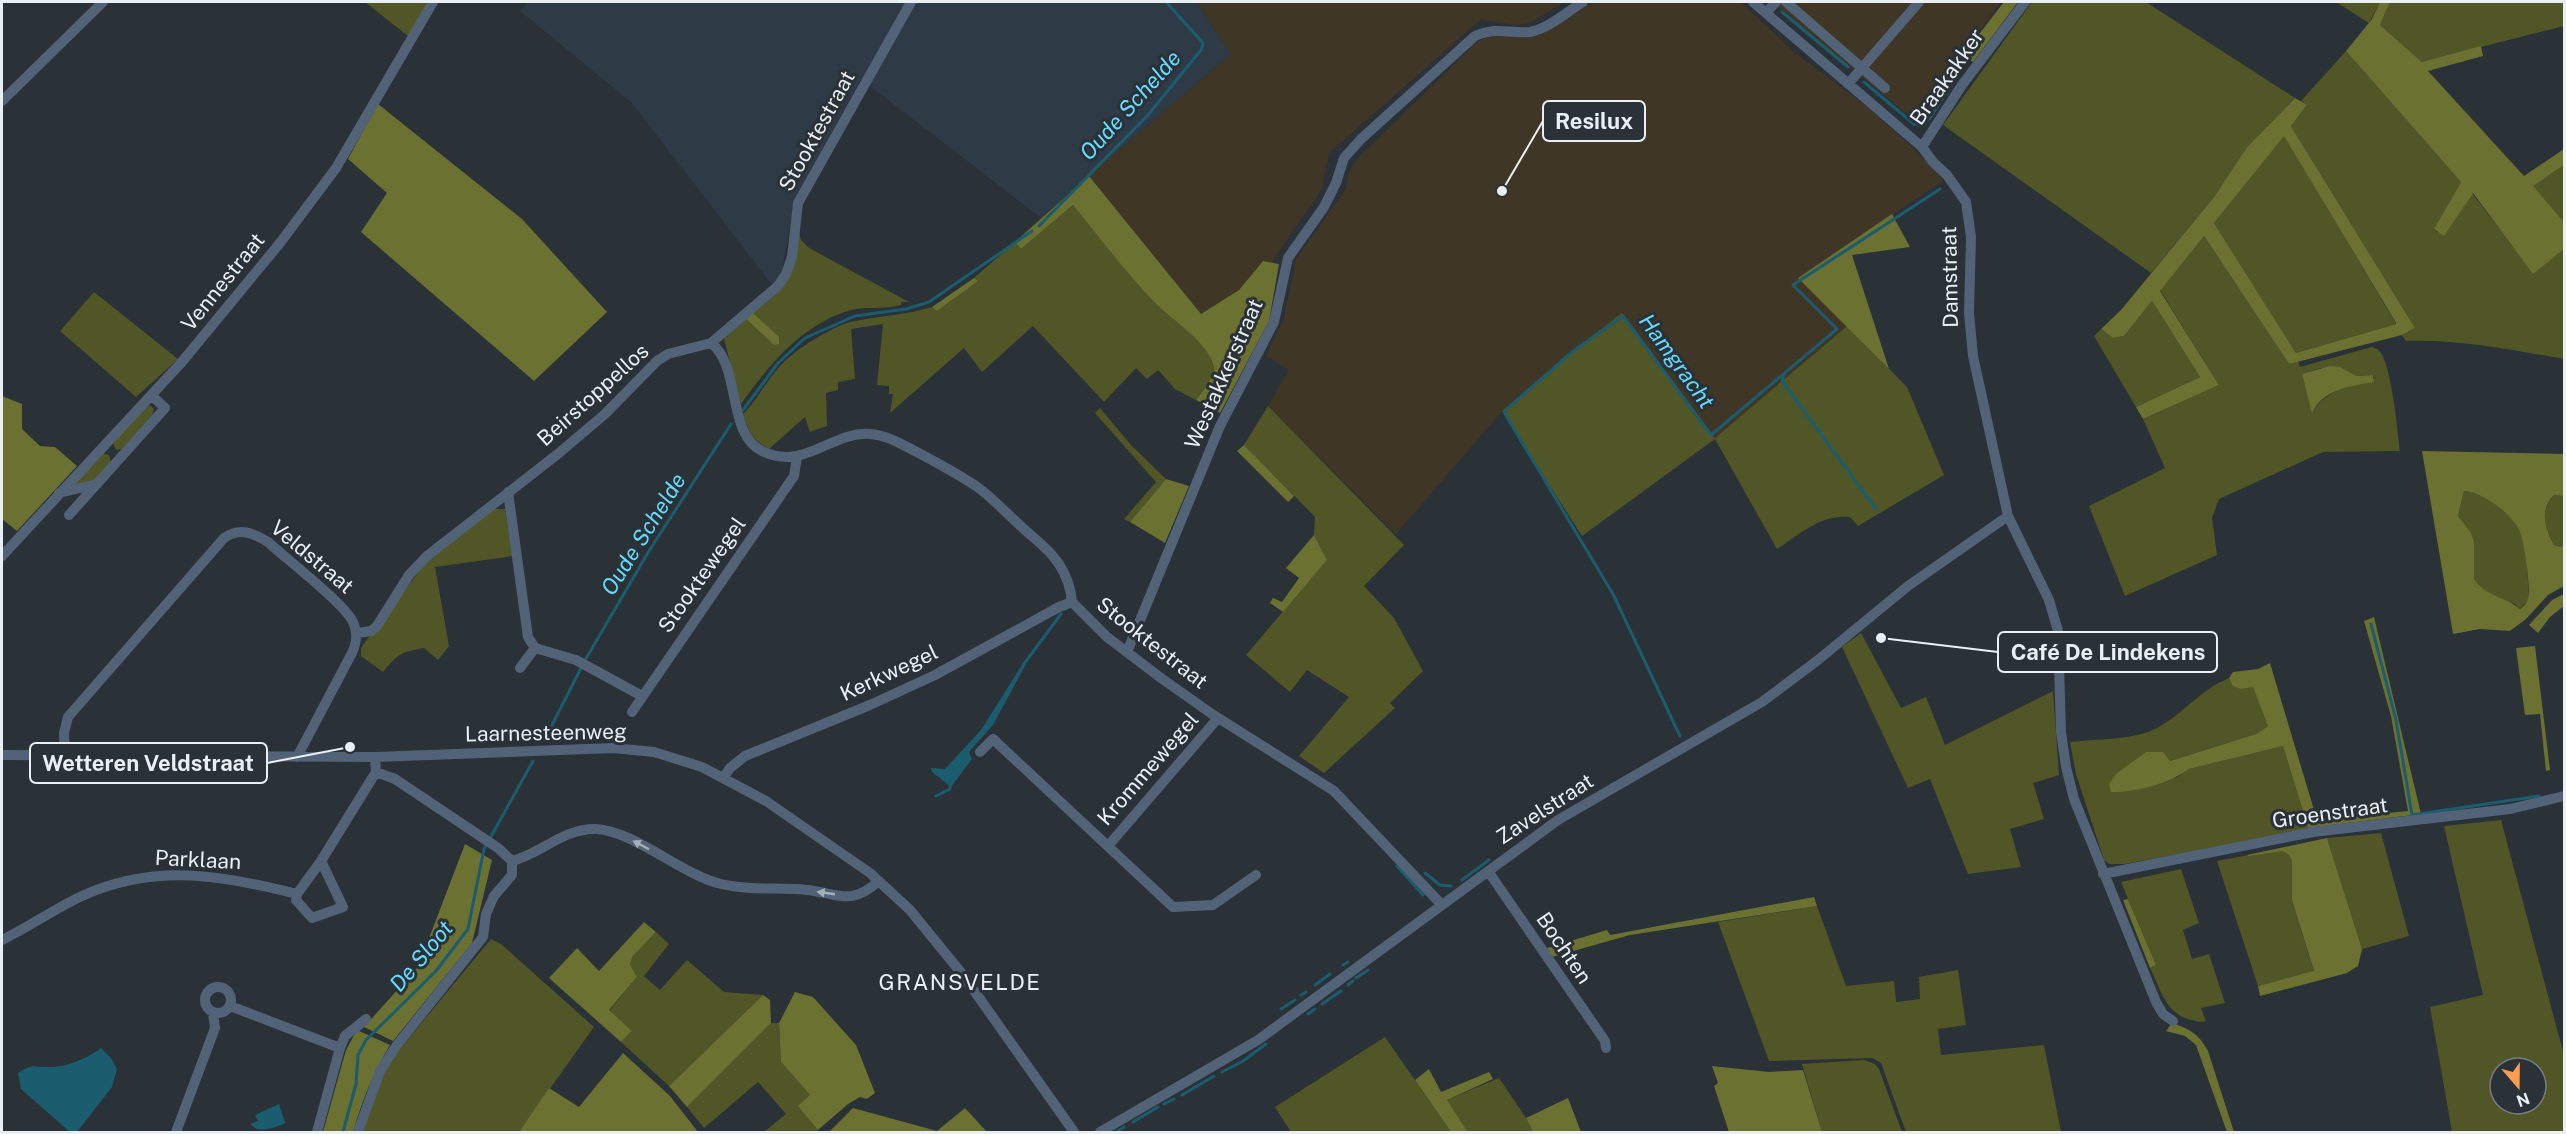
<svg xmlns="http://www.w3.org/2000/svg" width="2566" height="1134" viewBox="0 0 2566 1134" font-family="'Public Sans',sans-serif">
  <rect width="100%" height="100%" fill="#2a3137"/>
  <path fill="#2e3a45" d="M528,2H1197L1231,54L1041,218L861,79L794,200L782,271L773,286L632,103L520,11Z"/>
  <path fill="#403626" d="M1197,2H1564L1532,22L1518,25L1480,20L1329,153L1322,189L1271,263L1263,261L1239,290L1201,314L1089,176L1231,54Z
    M1593,2H1741L1794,52L1866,106L1910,145L1944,180L1798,278L1847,326L1715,438L1622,314L1579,346L1502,411L1396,534L1268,406L1289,370L1266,356L1284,318L1296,259L1346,189L1348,175L1355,161L1476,43L1489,36H1539Z
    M1771,2H2001L1913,119Z"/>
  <path fill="#515626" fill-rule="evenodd" d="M365,2H429L408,36Z
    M2032,2H2146L2295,98L2247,147L2214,197L2151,273L1943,125Z
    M2336,2H2380L2369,23Z
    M2390,2H2564V26L2422,62L2380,25Z
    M2346,51L2461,182L2434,230L2444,235L2472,193L2533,273L2564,249V359C2511,350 2460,339 2406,341L2402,335L2415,328L2291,126L2307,105L2301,101Z
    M2284,135L2396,324L2296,353L2214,223Z
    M2564,165V222L2532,186Z
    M1073,205C1100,237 1126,273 1156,304C1173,321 1205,340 1213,364C1217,376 1202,390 1196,400L1175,389L1158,370L1147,379L1136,368L1104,402L1033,326L982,372L964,348L890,413L893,394H889V386L877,385L883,324L851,329L855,379L838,382V390L826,393L827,426L810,432L805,417L769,449C752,439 749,432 743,414C759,399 767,378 783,363C796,349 832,327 850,322C878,316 905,315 932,307L937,311L977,281L974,278L1015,242L1021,249Z
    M799,233L801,240L809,248L909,302H901V305C885,310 867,306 851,310C802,324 769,365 741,404L724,339L746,319L774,345L753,313C789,287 792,276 799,233Z
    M2204,236L2289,364L2298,361L2300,367L2372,347C2376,349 2377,348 2380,352C2391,363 2398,433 2400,451L2323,452L2219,499L2212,518L2217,555L2125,596L2089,506L2165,468L2143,419L2219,385L2160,290ZM2321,368L2356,376L2373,375L2375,378C2368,384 2362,383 2353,385C2336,389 2320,398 2312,413L2302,374Z
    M94,292L178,359L136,397L60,331Z
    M2152,301L2200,377L2136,407L2094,336L2101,329L2113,338L2124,336Z
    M1622,313L1715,438L1847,326L1907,387L1944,475L1858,526L1850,517C1821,514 1800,534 1777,549L1715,439L1582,536L1502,411L1579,346Z
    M150,405L154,409L152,415L122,449L116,450L113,443L141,410Z
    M1268,406L1404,545L1364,586L1394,618L1423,671L1390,703L1395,708L1324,773L1299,756L1349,697L1307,670L1290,692L1246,655L1327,560L1314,535L1315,517L1244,445Z
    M1100,408L1131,445L1166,479L1130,522L1124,519L1156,482L1095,413Z
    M102,453L109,455L111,463L93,482L66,488Z
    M2464,491C2482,492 2512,513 2519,530C2527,546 2529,583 2528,600L2520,609L2515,604L2484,592L2479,587L2474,579L2470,531L2458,516Z
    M2554,495L2564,496V545L2561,547L2554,545C2545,527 2539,511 2554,495Z
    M492,509H505L513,556L435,567L449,646L438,660L424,648C401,652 398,654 383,672L361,656V648L365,642L425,564Z
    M1861,633L1901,708L1926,697L1945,745L2053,691L2059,775L2033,783L2044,819L2010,829L2021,867L1968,874L1930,779L1908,788L1842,647Z
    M2229,678C2235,690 2242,689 2253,686L2268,726L2256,734L2170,761L2146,752L2133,762L2176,778L2189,769L2283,746L2308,828L2202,850L2124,864H2109L2104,860L2076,774L2070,742C2096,739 2135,740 2157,728C2183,714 2200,690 2229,678Z
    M2501,820L2564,1055V1132H2452L2430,1007L2483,995L2444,826ZM2500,1068H2536V1104H2500Z
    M2381,833L2409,936L2362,949L2327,838Z
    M2269,851H2282L2289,855L2292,861V900L2314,972L2258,986L2217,861Z
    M2181,869L2199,923L2183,930L2192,959L2209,954L2225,1003L2201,1008L2206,1021C2199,1023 2196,1021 2188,1019C2165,1012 2160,988 2150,968L2156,965L2121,882Z
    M1817,906L1846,986L1894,981L1896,1002L1920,999L1919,977L1958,970L1966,1025L1938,1029L1941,1055L2044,1045L2061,1132H1906L1881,1063L1872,1058L1769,1061L1718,922Z
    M656,932L669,944L644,976L660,990L687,960L724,992L763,995L669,1086L621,1042L632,1031L609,1011L637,977L630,964L633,956Z
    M491,939L501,944L594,1027L519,1132H363L384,1073L400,1049Z
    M771,1023H779L781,1062L811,1096L799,1106L818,1130L816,1132H764L786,1114L758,1082L704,1128L687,1107Z
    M1385,1037L1451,1132H1291L1275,1107Z
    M1864,1060L1875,1064L1879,1069L1902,1132H1822L1802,1064Z
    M1499,1078L1526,1118L1533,1132H1468L1447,1100Z"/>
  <path fill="#6b7131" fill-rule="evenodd" d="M2004,2H2018L1973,62L1962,56Z
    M2380,2H2390L2380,25L2422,62L2481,46L2483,56L2428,71L2524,176L2564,149V165L2533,186L2564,222V249L2533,274L2473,193L2444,236L2434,229L2461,182L2346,51L2372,19Z
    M2295,98L2307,105L2291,126L2415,328L2402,335L2289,364L2204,236L2160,291L2219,385L2143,419L2136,407L2200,377L2152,301L2124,336L2113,338L2101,329L2121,310L2214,197L2247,147ZM2284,136L2396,323V324L2296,353L2214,223Z
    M378,104L522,219L607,312L534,381L361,232L387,193L348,159Z
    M1089,176L1201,314L1239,290L1263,261L1279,264L1269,321L1220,413L1196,400C1202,391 1217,375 1213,364C1205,340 1173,321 1156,304C1126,273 1100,238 1073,205L1021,249L1015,242Z
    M1892,214L1910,247L1852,255L1889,369L1798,278Z
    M974,278L978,281L937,311L932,307Z
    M753,313L779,337V344L774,345L746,319Z
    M2330,366L2340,367L2356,376L2373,375L2374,382C2351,386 2322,389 2312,414L2302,374Z
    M2,396L22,404V429L40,446L55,447L77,466L17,531L2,519Z
    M1244,445L1294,496L1288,502L1237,451Z
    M2422,451L2564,454V496L2554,495C2539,510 2545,528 2554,545L2561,547L2564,545V586L2548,595L2526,619L2510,631L2480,629L2453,634ZM2464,491C2482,492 2511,513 2519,530C2524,540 2531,587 2528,598C2527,603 2524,606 2520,609C2505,596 2486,597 2474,579V542L2470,531L2458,516Z
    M1166,479L1189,486L1165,543L1130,522Z
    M1314,535L1327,560L1283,612L1270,603L1273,598L1282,602L1299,578L1286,568Z
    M2564,594V606L2550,617L2538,633L2529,625L2552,600Z
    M2374,617L2421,814L2308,828L2283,746L2189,769C2168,784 2137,792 2111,792L2109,784L2116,774L2146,752H2163L2170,761L2256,734L2268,726L2253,687L2241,689L2233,686L2229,678L2233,672L2258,669L2270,663L2317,820L2408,811L2391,716L2364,621Z
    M2535,646L2550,770L2546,771L2540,714L2525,715L2516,648Z
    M2327,838L2362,949L2358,966L2347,973L2260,996L2258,986L2314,971L2292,900V861L2289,855L2282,851L2249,856L2247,855Z
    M465,844L492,860L472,943L393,1041L364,1027L418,967Z
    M1814,897L1817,906L1630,935L1552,957L1547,948L1607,930L1610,935Z
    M2128,899L2156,965L2150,968L2123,900Z
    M644,922L656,932L633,956L630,964L637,977L609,1010L632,1031L621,1042L549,978L577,948L599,971Z
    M795,992L813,997L856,1045L875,1093L867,1099L860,1097L848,1104L818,1130L798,1106L810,1095L781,1062L779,1023Z
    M763,995L770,1000L771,1023L687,1107L669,1086Z
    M2172,1023C2190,1029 2199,1034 2208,1051L2234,1132H2227L2196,1045L2185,1036L2166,1031Z
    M357,1030L390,1045C373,1073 362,1101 353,1132H323L346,1050Z
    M623,1053L670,1096L698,1132H519L549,1088L579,1107Z
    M1712,1066L1769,1072L1803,1070L1822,1132H1729L1714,1086L1718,1083Z
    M1429,1069L1441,1092L1489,1072L1493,1079L1447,1100L1468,1132H1451L1415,1080Z
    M1568,1098L1581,1132H1533L1526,1118Z
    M853,1108L937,1131L965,1108L987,1132H829Z"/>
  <path fill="#1b5d6f" d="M1025,660L1027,662L993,725L969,752L972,759L951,787L932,772L931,768L945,769L981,730Z
    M101,1048L111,1058L117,1069L112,1087L77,1132H70L21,1089L18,1073C35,1062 33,1068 51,1067C67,1067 88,1058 101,1048Z
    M279,1104L285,1123C275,1128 258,1134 250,1124L258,1121L255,1115Z"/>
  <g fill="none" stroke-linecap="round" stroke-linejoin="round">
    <path stroke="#1b5d6f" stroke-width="3" d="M1782,12L1848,67
      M1864,82L1914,124L1920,125L1930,118L1952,84
      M1039,226L1148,115L1201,50L1203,43L1166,2
      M1784,374L1782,381L1876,509
      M743,410L778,363L805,338L855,316L906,309L929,302L1032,231
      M2371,624L2396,720L2412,815L2539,796
      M584,662L649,551L731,424
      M1024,664L1061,614
      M1680,736L1613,594L1505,414L1507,409L1572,352L1623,316L1711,435L1837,329L1793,285L1940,189
      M546,737L581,668
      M936,796L950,789V783
      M1397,866L1423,895
      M1425,873L1440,885L1451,886
      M1462,880L1489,860
      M1343,965L1348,962
      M1356,978L1368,970
      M1315,985L1330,974
      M1348,985L1353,981
      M1301,995L1306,992
      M1322,1004L1341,991
      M1281,1009L1295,1000
      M1308,1014L1315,1009
      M1222,1072L1243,1061L1266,1044
      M1182,1095L1214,1076
      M1164,1104L1174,1099
      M1133,1122L1158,1107
      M343,1132L356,1084L358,1055L366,1040L436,971L468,929L484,849L533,761
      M1116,1132L1124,1127"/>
    <path stroke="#526277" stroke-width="10" d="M1753,2L1922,147L1933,162L1947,175L1966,202L1971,237L1969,313L1973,356L2008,516L2049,600L2058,631L2061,732L2066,767L2074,799L2156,1002L2163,1014L2173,1021
      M1786,2L1885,88
      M1766,13L1776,2
      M1848,84L1919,2
      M2,101L103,2
      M1922,147L1962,85L2025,2
      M711,343C742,367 726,433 762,451C804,472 831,431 870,434C886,435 899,443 913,450C934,461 956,473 976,486C993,498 1008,515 1024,529C1036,540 1050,550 1059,564C1066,575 1071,589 1072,602L1107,637L1161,678L1212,714L1334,791L1442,905
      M508,492L528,637L535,648L576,660L642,696
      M59,493L97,484
      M69,515L165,408L152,396
      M2,556L181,363L280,243L336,168L433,2
      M357,633L371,631L377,626L409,575L427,556L559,453L605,414L657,361L668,354L711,343L778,286L786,274L792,257L798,203L911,2
      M1127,652L1220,426L1274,322L1288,258L1324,207L1336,183L1344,158L1361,139L1475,36C1499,26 1508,34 1530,32C1548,29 1568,11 1583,2
      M520,668L535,648
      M632,712L794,476L797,457
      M980,752L993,739L1173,907L1213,905L1256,875
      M2,755L375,757L613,748L654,752L702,767L766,801L870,873L910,910L963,975L1074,1132
      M65,756L64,733L68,717L224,538C240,527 253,533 268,542C285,558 345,604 353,622C358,633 357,642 352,653L297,757
      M375,757L376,772L395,779L498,848L512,861
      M724,777L730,768L745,756L870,705L935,675L1059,607L1072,602
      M1108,846L1218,718
      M512,861C542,853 564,828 596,829C635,831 682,875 721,884C749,891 779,887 807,890C842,894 850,906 879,881
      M1488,871L1605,1041L1606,1048
      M2103,874L2313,832L2510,809L2564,796
      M297,894L296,900L312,918L343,907L321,861
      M2,940C29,927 54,909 82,896C155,863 222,875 297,894L321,861L376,772
      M205 1000a13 13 0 1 1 26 0a13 13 0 1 1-26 0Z
      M230,1006L340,1048
      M176,1132L215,1028L213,1013
      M317,1132L340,1048L345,1036L366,1019
      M358,1132L380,1071L397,1045L483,937L486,914L494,896L512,875V861
      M1100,1132L1258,1040L1558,820L1762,702L1818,660L1908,586L2008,516"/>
  </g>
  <defs><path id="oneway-solid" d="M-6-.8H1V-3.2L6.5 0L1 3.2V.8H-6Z" transform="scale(1.5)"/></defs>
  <g fill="#a6b0bb">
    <use href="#oneway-solid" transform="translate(641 845) rotate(-152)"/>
    <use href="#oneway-solid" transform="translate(826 893) rotate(-172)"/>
  </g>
  <g text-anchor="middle" stroke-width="6" stroke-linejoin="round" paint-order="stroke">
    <g font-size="21" fill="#eaeff3" stroke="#2a3137">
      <text transform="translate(1947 77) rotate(-55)" y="7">Braakakker</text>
      <text transform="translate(817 131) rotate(-61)" y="7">Stooktestraat</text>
      <text transform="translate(1950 277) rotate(-91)" y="7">Damstraat</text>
      <text transform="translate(223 282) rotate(-51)" y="7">Vennestraat</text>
      <text transform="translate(1224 374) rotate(-66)" y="7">Westakkerstraat</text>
      <text transform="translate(593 395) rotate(-42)" y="7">Beirstoppellos</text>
      <text transform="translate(312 557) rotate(40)" y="7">Veldstraat</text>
      <text transform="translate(702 575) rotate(-55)" y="7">Stooktewegel</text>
      <text transform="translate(1152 643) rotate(38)" y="7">Stooktestraat</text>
      <text transform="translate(889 673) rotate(-25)" y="7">Kerkwegel</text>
      <text transform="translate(546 733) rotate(-1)" y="7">Laarnesteenweg</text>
      <text transform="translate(1148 769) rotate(-49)" y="7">Krommewegel</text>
      <text transform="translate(1545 809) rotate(-33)" y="7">Zavelstraat</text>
      <text transform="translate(2330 813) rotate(-8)" y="7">Groenstraat</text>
      <text transform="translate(198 860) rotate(3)" y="7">Parklaan</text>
      <text transform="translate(1564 948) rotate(56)" y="7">Bochten</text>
    </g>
    <g font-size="22" font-style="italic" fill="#63dcfe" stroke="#2a3137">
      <text transform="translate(1130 105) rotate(-48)" y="8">Oude Schelde</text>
      <text transform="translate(1677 361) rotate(54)" y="8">Hamgracht</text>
      <text transform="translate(643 534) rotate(-58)" y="8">Oude Schelde</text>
      <text transform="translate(421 956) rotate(-50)" y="8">De Sloot</text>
    </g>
    <g font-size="22" letter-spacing="1.5" fill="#eaeff3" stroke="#2a3137">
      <text x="960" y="990">GRANSVELDE</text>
    </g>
  </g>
  <path fill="none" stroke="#eaeff3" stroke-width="2" d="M1502 191L1543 121M1881 638L1998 652M350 747L267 763"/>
  <g fill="#eaeff3" stroke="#2a3137" stroke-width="2">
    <circle cx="1502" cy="191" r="6"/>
    <circle cx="1881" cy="638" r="6"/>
    <circle cx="350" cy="747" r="6"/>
  </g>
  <g fill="#2a3137" stroke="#eaeff3" stroke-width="2">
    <rect x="1543" y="101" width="102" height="40" rx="6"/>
    <rect x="1998" y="632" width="219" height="40" rx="6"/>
    <rect x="30" y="743" width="237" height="40" rx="6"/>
  </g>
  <g font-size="22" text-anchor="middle" font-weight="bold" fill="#eaeff3">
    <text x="1594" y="129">Resilux</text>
    <text x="2108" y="660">Café De Lindekens</text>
    <text x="148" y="771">Wetteren Veldstraat</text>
  </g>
  <rect width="2566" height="1134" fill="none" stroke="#eaeff3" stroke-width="6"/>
  <g transform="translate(2518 1086) rotate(160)"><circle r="28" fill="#2a3137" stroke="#777d82" stroke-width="1.5"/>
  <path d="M0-4.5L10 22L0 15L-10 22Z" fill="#fc9d53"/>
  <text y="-9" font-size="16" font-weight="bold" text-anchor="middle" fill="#eaeff3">N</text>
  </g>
</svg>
